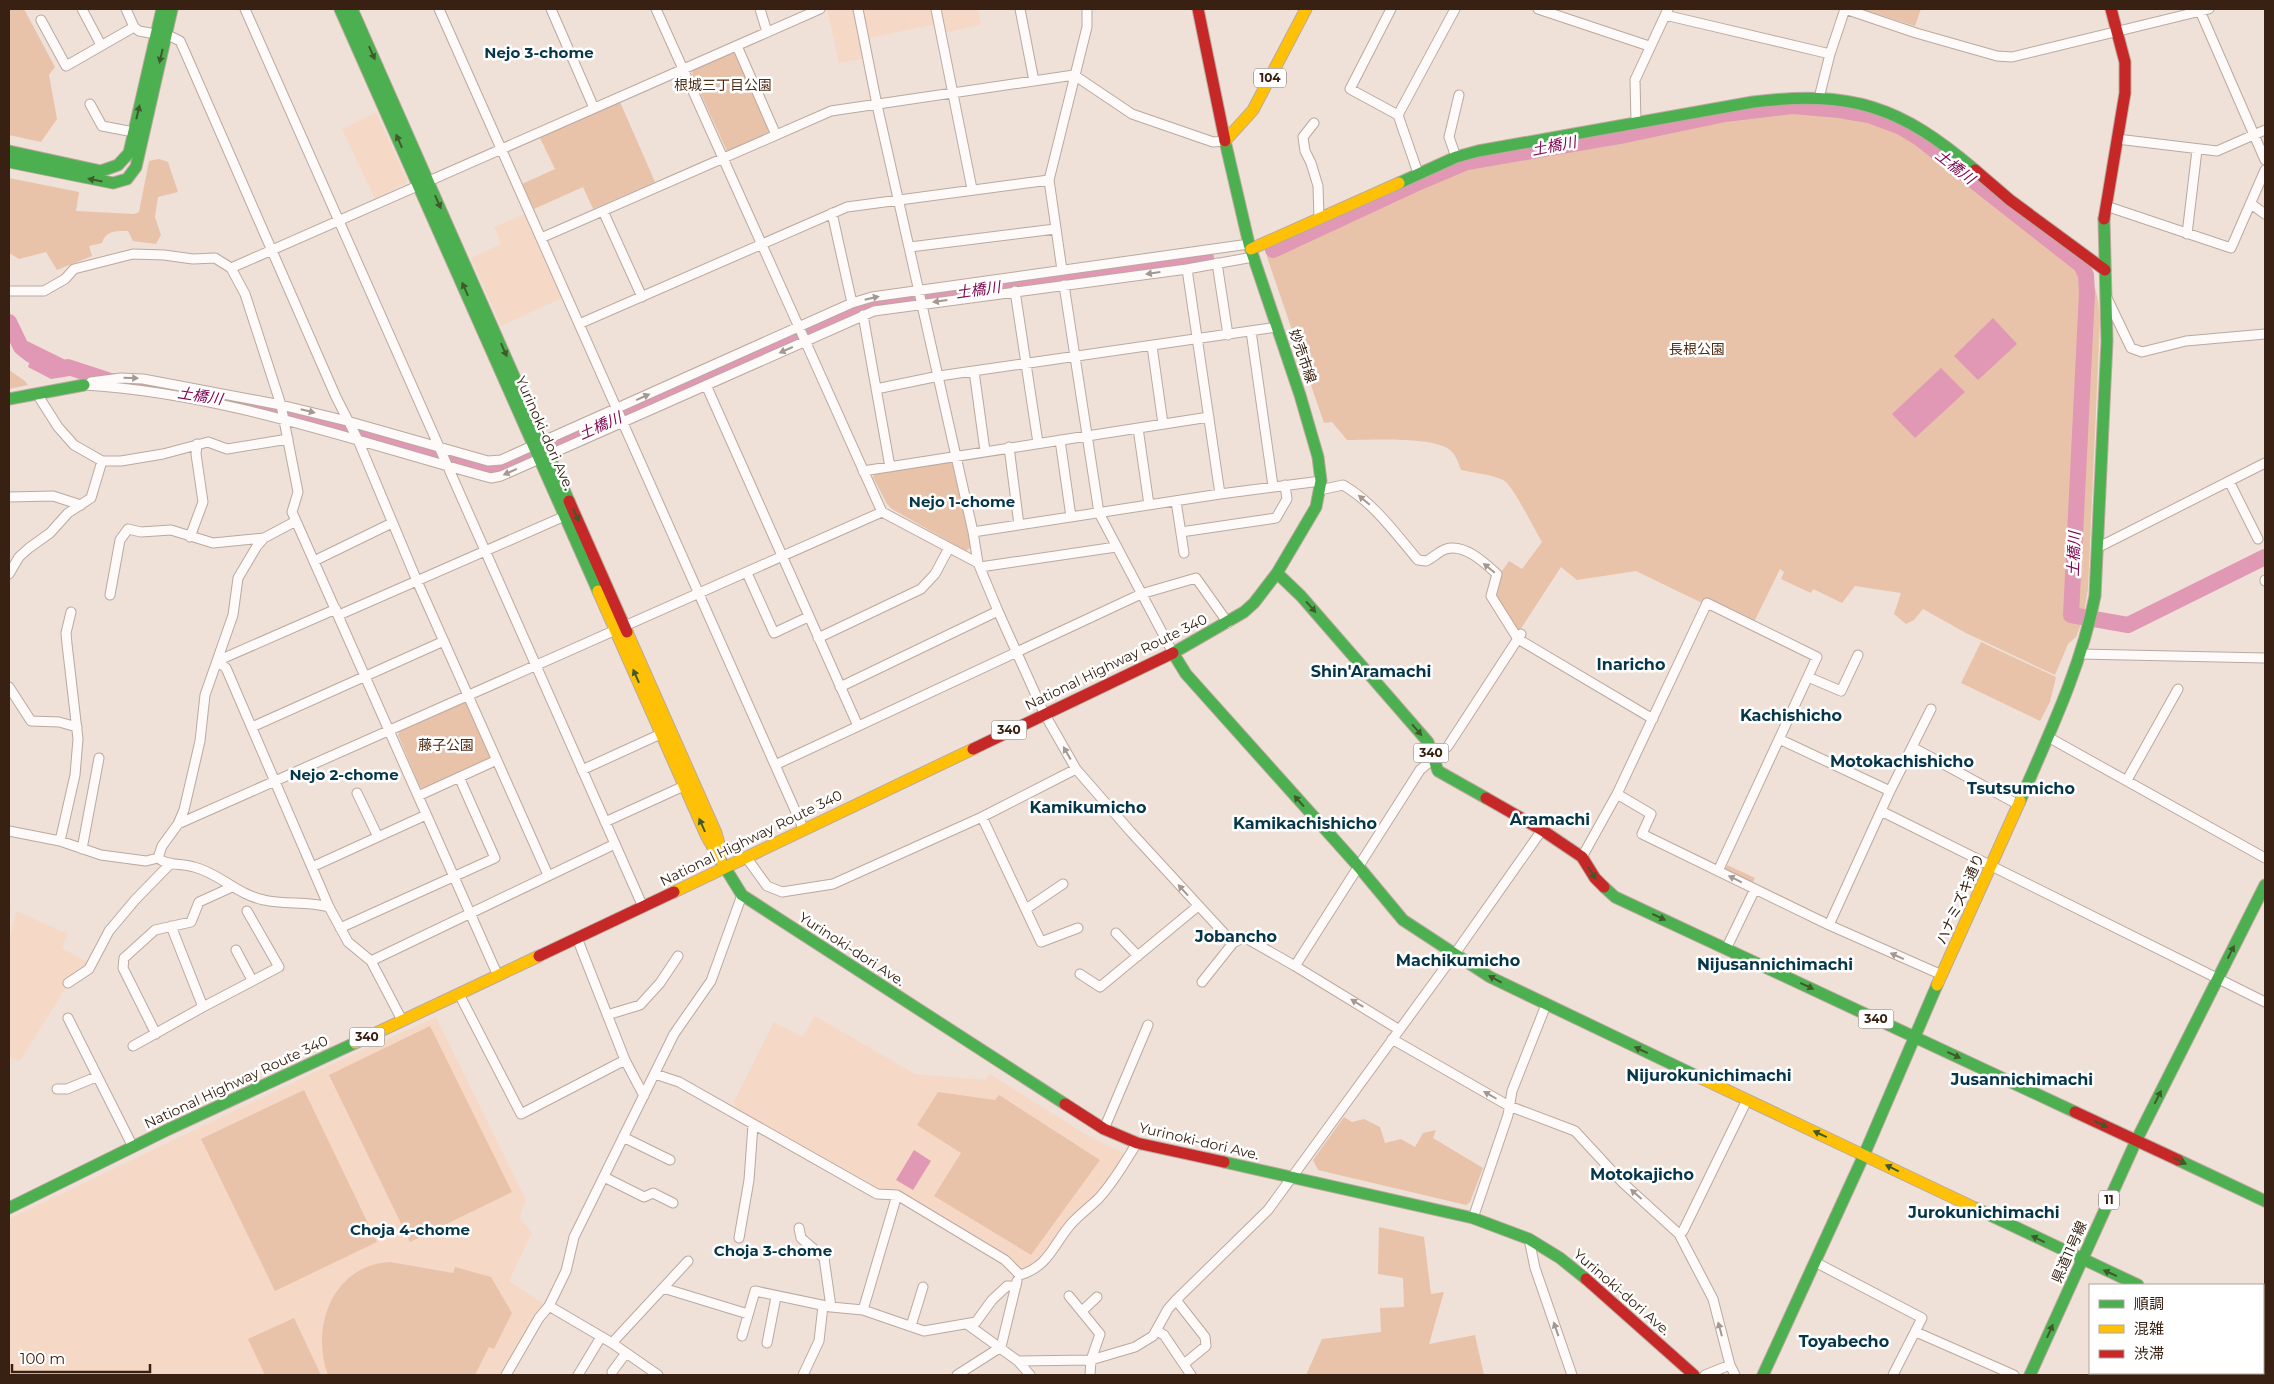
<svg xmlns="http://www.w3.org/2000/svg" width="2274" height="1384" viewBox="0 0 2274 1384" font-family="Montserrat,'Noto Sans JP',sans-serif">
  <rect width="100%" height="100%" fill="#efe1d8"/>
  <path fill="#f6d8c6" d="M827,9H978L981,25L944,33L941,23L860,40L863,59L839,63Z
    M376,112L407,180L406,183L375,199L342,129Z
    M525,214L562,298L501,326L471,258L501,244L494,227Z
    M16,911L68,934L62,948L87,962L90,974L65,989L20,1061L12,1059L9,1054V942Z
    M815,1016L915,1074L985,1080L990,1074L1090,1137L1123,1153L1124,1158L1100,1192L1042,1257L1029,1270L1020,1271L897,1191L874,1190L736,1111L734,1102L774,1022L802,1037Z
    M436,1017L526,1200L519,1218L532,1232L509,1281L544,1304L502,1375H9V1219L315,1072Z"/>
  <path fill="#e9c2aa" d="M9,9H24L55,67L49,75L57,119L41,142L9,135Z
    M1861,9H1921L1915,26Z
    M732,52L736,55L770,131V133L730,152L727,151L692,75L693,70Z
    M620,102L655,182L593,209L583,187L534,209L522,184L555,169L540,138Z
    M1780,105C1833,105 1874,110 1920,137L2080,260C2095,279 2099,298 2100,321L2088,589L2083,619L2076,637L2068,644L2055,675L1966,633L1923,609L1914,620L1906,624L1894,614L1901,593L1855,586L1842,603L1813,589L1811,593L1781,579L1784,572L1780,569L1754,622L1706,598L1702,603L1636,571L1577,580L1561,567L1520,630L1516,628L1493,596L1500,574L1509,561L1522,569L1542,542C1535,531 1512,483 1503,480C1490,474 1474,473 1461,470C1458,462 1456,455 1450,450C1434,436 1369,440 1347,440L1332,422L1324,423L1267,257L1268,251L1327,226L1328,221L1466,159L1722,112Z
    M159,159L168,162L178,192L158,197L155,217L161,235L156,244L133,241L128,231C117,231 106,230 102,243L89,246L92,256L57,270L46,252L19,259L9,253V178L79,192L76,211L134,214L139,212L149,161Z
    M9,370L25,381L28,385L9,389Z
    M949,461L952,462L971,547L966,551L892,509L887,504L873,477L875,473Z
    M1981,642L2056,677L2050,702L2040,721L1961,683Z
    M465,701L468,702L492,755L491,759L424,789L420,787L398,735L400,731Z
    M1727,865L1755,878L1752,884L1725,870Z
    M430,1026L512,1192L410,1242L329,1075Z
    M304,1090L377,1242L275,1291L201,1139Z
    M938,1092L995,1100L999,1095L1100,1160L1031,1255L934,1196L961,1153L917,1125Z
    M1344,1117L1352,1122L1364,1119L1380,1127L1385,1143L1401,1139L1415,1147L1423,1133L1436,1130L1433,1138L1483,1168L1470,1202L1466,1205L1318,1170L1313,1160Z
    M1379,1227L1424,1237L1431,1294L1444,1292L1429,1344L1475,1335L1484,1375H1306L1322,1339L1381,1332L1380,1308L1404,1307L1403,1278L1378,1274Z
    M390,1262L453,1273L455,1267L491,1277L512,1313L494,1349L489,1347L475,1375H328C310,1327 333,1265 390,1262Z
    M294,1318L321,1375H265L248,1339Z"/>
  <path fill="#e098b5" d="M1993,318L2017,344L1978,380L1954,356Z
    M21,338L88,371L89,373L51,379L28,367L31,358L17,349L16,342Z
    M1941,368L1965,392L1915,438L1892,414Z
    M914,1150L931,1161L913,1190L896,1180Z"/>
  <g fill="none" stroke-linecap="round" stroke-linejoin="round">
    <path stroke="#e098b5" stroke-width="16" d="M1273,250L1415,184L1467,162L1625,135L1725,114L1793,106L1839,110L1869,115L1901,127L1919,138L2081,265L2086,275L2087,293L2071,615L2128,625L2265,557
      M9,322L21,347L31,355
      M68,367L111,381L264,407L496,473L868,306L1206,258"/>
    <g stroke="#bba99e" stroke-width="11">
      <path id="street" d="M82,9L101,45
        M126,9L134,27L139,31L172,37L180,41L185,52L336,397L358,440L417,581L548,875
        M245,9L643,907
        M439,9L803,828
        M551,9L594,108
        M656,9L882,512
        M760,9L767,32
        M858,9L877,105L973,532L978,563L998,611L1044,713L1076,769L1130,831L1233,943L1244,937L1295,966L1398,1029
        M936,9L972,189
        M1020,9L1034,81
        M1391,9L1350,89L1398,115
        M1538,9L1649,46
        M1845,9L1916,33L1997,56L2012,57L2209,9
        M2200,11L2265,160
        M1665,15L1830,54
        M41,20L66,66L134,27
        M737,46L776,135
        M1819,98L1830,54L1845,9
        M90,104L102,126L139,133
        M1636,122L1635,80L1668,9
        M1314,123L1303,137L1305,151L1311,163L1318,186L1319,218
        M2117,139L2217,151L2265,130
        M1456,157L1449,137L1459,95
        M1418,173L1398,115L1455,9
        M2251,204L2265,214
        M2106,206L2231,248L2265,170
        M603,211L642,297
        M832,213L852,303
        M2187,234L2197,150
        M541,238L831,111L1074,75L1132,114L1213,142L1225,141
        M910,247L1055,229
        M1217,263L1228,335
        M231,268L820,9
        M1187,269L1220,494
        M1062,270L1049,180L1087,27V9
        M1064,285L1099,513L1173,653
        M9,291H44L65,279L74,269L133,254L164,255L193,259L215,258L231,268L245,294L281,405L298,492L292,512L498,976
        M1015,291L1038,443
        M2107,298L2131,348L2142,352L2186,341L2265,334
        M863,315L890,467
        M579,324L847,207L1049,180
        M1251,331L1273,486
        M1152,346L1163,424
        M974,371L985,451
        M91,382L121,378L143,379L281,405L347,421L488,461L501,460L852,303L872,297L1249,244
        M84,385C223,393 357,442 491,478L501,476L874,311L1187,269L1253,257
        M706,385L858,726
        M876,389L939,376L1277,327
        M37,394L58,427L74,445L102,461H121L163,454L208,442L227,449L288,439
        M1138,428L1149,505
        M1060,440L1071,517
        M1009,447L1019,525
        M863,471L1209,417
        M2229,481L2258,539
        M1320,490L1343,485C1374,503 1395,533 1418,560L1426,561C1433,558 1439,551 1446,549C1464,543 1485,563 1497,574L1491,596L1518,639L1653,719
        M9,497L53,496L81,505
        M1176,501L1184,553
        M296,521L264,538L257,546L238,578L233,615L205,695L200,741L184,810L178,824L162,846L158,858C167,866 182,863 194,867C219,873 238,895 264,900C284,905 307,901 329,907
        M973,532L1220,494L1321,481
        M1181,532L1276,518L1287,499L1285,485
        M190,537L203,502L196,454L197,444
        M2097,548L2265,463
        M314,561L392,523
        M980,567L1116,547
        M747,573L774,633L808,617
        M9,574L19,557L29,548L50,533L68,513L91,498L102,461
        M2265,580V581
        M110,595L120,540L128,529L141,532L171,530L213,543L264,538
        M336,609L217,661L226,668L329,907L348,942L371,961L402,1020
        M339,615L565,516
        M818,638L921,589L935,574L949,548
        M2080,654L2265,658
        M1808,677L1841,691L1858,655
        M9,687L31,721L59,722L77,727
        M840,687L998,611
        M252,727L444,641
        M2048,737L2265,858
        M1779,739L1890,791
        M1912,747L2019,805
        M775,765L1141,594L1196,578L1228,623
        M582,770L665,732
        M2127,780L2178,689
        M357,793L378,837
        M1617,794L1651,814L1642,834L1829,925L1942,975
        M418,796L497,760
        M1881,811L2265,1002
        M982,817L1041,942L1078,928
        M605,822L684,786
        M178,824L882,512L978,563
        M9,831L60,841L101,855L146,861L158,858
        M60,841L75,775L78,739L67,644L66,633L71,612
        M82,849L99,758
        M746,857L767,886L782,892L833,884L982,817L1076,769
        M1582,857L1617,794L1707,603L1817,657L1718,871
        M312,867L426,815
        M1026,909L1063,884
        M1829,925L1890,791L1931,709
        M340,928L495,858L459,777
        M1116,933L1138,956
        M577,938L625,1060L644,1096
        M1726,949L1755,889
        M236,950L252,980
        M371,961L615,844
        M1295,966L1420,770L1448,746L1521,634
        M1080,974L1100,987L1198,906
        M1202,982L1233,943
        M68,983L89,969L109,931L135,900L171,863
        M459,994L521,1114L625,1060
        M203,1007L279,967L247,911
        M607,1015L640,1005L660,983L678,956
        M68,1018L133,1147
        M156,1034L123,968L124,958L155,930L191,922L199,902L232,887
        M1392,1039L1509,1106L1575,1131L1623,1183L1679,1234L1713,1299L1730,1365L1735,1375
        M133,1046L203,1007L171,926
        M655,1074L679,1082L877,1194L897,1195L1005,1260L1020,1275
        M57,1089H67L96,1077
        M1104,1129L1148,1025
        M623,1137L670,1160
        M604,1177L644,1197L653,1193L673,1203
        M1473,1218L1508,1115L1512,1091L1546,1005
        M799,1228L801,1238L824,1258L831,1307
        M1679,1234L1683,1231L1747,1100
        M739,1238L749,1180L753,1125
        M1529,1239L1535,1268L1572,1375
        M1815,1262L1922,1318L1893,1375
        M1020,1275C1049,1266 1053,1245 1071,1224C1079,1215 1090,1207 1099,1198C1114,1182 1125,1162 1137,1143
        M663,1288L748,1314
        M1069,1296L1100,1334L1091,1360L1090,1375
        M1176,1300L1205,1337L1206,1346L1184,1364
        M549,1306L612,1343L658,1375
        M863,1310L897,1195
        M1082,1311L1097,1297
        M967,1324L1018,1361L1091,1360L1135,1347L1153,1336L1168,1309L1176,1300L1268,1210L1454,955L1542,830
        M911,1326L923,1287
        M1157,1331L1164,1335L1191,1375
        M1916,1332L2014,1375
        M742,1336L755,1291L831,1307L863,1310L924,1331L976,1322L992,1300L1007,1286H1016
        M612,1343L688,1261
        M767,1343L776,1297
        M1018,1361L1030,1375
        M612,1372L626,1353
        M506,1375L539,1318L549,1306L566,1271L574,1237L674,1034L711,981L742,895
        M578,1375L601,1337
        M803,1375L819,1341L823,1306
        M957,1375L1001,1347L1017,1281
        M1705,1375L1730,1365
        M2168,1375L2170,1373"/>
    </g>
    <g stroke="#bba99e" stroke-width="13">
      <path id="fast" d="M340,9L598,591
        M352,9L569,501
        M1225,141L1249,244L1300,395L1318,457L1321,481L1316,507L1277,573
        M9,151L101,171L118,165L129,153L162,9
        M9,162L113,183L127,179L136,167L172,9
        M1399,183L1456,157L1478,151L1753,102C1852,90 1900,106 1975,170
        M9,399L84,385
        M1173,653L1186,674L1358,866L1403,920L1490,977L1703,1079
        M1173,653L1244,612L1254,603L1277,573L1301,596L1428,742L1438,771L1486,798
        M2020,801C2049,734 2081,668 2095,596L2107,341L2104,219
        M721,861L742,895L1065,1104
        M1604,887L1615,897L2075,1112
        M2136,1141L2265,885
        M2178,1160L2265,1201
        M1224,1162L1473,1218L1529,1239L1560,1258L1586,1279
        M9,1208L169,1129L355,1043
        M1975,1208L2138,1285
        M2263,1342L2265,1343
        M1763,1375L1864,1155L1937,985
        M2030,1375L2136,1141"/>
    </g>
    <g stroke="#bba99e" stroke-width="13">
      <path id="slow" d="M1225,141L1253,110L1306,9
        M1251,249L1399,183
        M598,591L707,837L721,861
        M627,632L716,833L721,851
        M674,892L973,749
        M1937,985L2020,801
        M355,1043L539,956
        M1703,1079L1975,1208"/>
    </g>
    <g stroke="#bba99e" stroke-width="13">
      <path id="jam" d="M1198,9L1225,141
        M1975,170L2010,200L2105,270
        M2104,219L2125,93V62L2111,9
        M569,501L627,632
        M973,749L1173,653
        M1486,798L1542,830L1582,857L1595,878L1604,887
        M539,956L674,892
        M1065,1104L1104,1129L1137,1143L1224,1162
        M2075,1112L2178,1160
        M1586,1279L1694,1375"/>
    </g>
    <use href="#street" stroke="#fdfaf9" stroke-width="9"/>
    <use href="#fast" stroke="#4caf50" stroke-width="11"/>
    <use href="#slow" stroke="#ffc107" stroke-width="11"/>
    <use href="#jam" stroke="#c62828" stroke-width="11"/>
  </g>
  <defs><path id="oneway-solid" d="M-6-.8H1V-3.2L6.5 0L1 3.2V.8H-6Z" transform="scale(1.25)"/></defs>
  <g fill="#405a2b">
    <use href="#oneway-solid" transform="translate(372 53) rotate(66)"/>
    <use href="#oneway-solid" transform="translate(161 56) rotate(103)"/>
    <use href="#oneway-solid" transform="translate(138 112) rotate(-77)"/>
    <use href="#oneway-solid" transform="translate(399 141) rotate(-114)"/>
    <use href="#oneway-solid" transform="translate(95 180) rotate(-169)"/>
    <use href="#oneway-solid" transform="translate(438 202) rotate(66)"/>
    <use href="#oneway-solid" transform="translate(465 289) rotate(-114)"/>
    <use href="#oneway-solid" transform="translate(504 350) rotate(66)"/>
    <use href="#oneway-solid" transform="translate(576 515) rotate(66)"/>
    <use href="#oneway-solid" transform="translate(1311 607) rotate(49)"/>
    <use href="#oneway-solid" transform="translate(636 676) rotate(-114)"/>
    <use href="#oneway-solid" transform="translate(1417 730) rotate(49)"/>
    <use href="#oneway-solid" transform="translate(1299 801) rotate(-132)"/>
    <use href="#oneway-solid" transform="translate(702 825) rotate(-114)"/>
    <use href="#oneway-solid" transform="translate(1592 873) rotate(57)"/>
    <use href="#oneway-solid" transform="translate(1659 917) rotate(25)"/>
    <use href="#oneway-solid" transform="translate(2231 952) rotate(-63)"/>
    <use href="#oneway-solid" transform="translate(1495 979) rotate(-152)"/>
    <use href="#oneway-solid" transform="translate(1807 986) rotate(25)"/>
    <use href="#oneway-solid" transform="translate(1641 1050) rotate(-155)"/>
    <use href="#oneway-solid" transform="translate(1954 1055) rotate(25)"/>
    <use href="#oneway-solid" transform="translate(2158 1097) rotate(-63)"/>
    <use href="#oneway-solid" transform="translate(2101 1124) rotate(25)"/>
    <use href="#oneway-solid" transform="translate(1820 1134) rotate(-155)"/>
    <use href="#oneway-solid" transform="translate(2180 1161) rotate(25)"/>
    <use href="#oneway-solid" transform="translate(1892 1168) rotate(-154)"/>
    <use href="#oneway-solid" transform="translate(2038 1239) rotate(-154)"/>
    <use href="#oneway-solid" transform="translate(2110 1273) rotate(-156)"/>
    <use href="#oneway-solid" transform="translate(2050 1331) rotate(-66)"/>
  </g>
  <g fill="#a49891">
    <use href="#oneway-solid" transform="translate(1153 273) rotate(172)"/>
    <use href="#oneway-solid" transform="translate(872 298) rotate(-13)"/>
    <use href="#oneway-solid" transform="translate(940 301) rotate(172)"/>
    <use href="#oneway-solid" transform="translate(786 350) rotate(156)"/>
    <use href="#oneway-solid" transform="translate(131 378) rotate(2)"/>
    <use href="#oneway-solid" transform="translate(643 397) rotate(-24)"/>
    <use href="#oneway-solid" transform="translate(308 411) rotate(14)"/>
    <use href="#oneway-solid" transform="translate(510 472) rotate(156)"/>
    <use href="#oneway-solid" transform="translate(1364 500) rotate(-140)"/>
    <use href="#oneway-solid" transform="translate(1489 568) rotate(-141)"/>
    <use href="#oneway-solid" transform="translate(1067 753) rotate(-120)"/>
    <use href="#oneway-solid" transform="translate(1735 879) rotate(-154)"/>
    <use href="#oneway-solid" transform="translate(1183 890) rotate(-132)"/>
    <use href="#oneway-solid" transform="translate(1897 956) rotate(-156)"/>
    <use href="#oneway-solid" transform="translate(1357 1003) rotate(-149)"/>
    <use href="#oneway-solid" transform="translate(1490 1095) rotate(-150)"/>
    <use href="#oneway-solid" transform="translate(1636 1194) rotate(-139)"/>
    <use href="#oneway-solid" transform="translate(1556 1329) rotate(-109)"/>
    <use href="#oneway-solid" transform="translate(1720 1329) rotate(-105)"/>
  </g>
  <g text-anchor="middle" stroke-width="5" stroke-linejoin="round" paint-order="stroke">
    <g fill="#fff" stroke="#746459" stroke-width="1">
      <rect x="1254" y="68.5" width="32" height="19" rx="4"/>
      <rect x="991.5" y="720.5" width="35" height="19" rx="4"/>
      <rect x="1413.5" y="743.5" width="35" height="19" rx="4"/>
      <rect x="1858.5" y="1009.5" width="35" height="19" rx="4"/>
      <rect x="349.5" y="1027.5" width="35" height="19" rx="4"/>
      <rect x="2099" y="1190.5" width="20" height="19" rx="4"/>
    </g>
    <g font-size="12" font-weight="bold" fill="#382112">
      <text x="1270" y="82">104</text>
      <text x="1009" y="734">340</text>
      <text x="1431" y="757">340</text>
      <text x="1876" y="1023">340</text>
      <text x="367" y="1041">340</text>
      <text x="2109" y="1204">11</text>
    </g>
    <g font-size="14" fill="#522d16" stroke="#fff">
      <text x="723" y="90">根城三丁目公園</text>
      <text x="1697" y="354">長根公園</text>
      <text x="446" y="750">藤子公園</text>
    </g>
    <g font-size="14" fill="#382112" stroke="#fff">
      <text transform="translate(1303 356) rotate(71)" y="5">妙売市線</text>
      <text transform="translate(545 433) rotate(66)" y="5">Yurinoki-dori Ave.</text>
      <text transform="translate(1116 662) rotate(-26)" y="5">National Highway Route 340</text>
      <text transform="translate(751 838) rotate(-26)" y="5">National Highway Route 340</text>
      <text transform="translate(1960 899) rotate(-66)" y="5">ハナミズキ通り</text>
      <text transform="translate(852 949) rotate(33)" y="5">Yurinoki-dori Ave.</text>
      <text transform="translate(236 1082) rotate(-25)" y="5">National Highway Route 340</text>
      <text transform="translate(1199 1141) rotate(13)" y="5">Yurinoki-dori Ave.</text>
      <text transform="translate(2069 1252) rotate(-66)" y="5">県道11号線</text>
      <text transform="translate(1622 1292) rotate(41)" y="5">Yurinoki-dori Ave.</text>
    </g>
    <g font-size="15" font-weight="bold" fill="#05364a" stroke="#fff">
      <text x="539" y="58">Nejo 3-chome</text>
      <text x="962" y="507">Nejo 1-chome</text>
      <text x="344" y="780">Nejo 2-chome</text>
      <text x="410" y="1235">Choja 4-chome</text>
      <text x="773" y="1256">Choja 3-chome</text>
    </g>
    <g font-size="15" font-style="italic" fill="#810751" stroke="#fff">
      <text transform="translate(1554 146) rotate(-11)" y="5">土橋川</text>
      <text transform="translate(1955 167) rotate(38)" y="5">土橋川</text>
      <text transform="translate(978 290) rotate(-8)" y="5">土橋川</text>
      <text transform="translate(200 396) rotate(9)" y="5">土橋川</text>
      <text transform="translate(600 426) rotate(-24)" y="5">土橋川</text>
      <text transform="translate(2074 554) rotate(-88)" y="5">土橋川</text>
    </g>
    <g font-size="16" font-weight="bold" fill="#05364a" stroke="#fff">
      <text x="1631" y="670">Inaricho</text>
      <text x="1371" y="677">Shin'Aramachi</text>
      <text x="1791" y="721">Kachishicho</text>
      <text x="1902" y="767">Motokachishicho</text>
      <text x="2021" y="794">Tsutsumicho</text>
      <text x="1088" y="813">Kamikumicho</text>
      <text x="1550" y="825">Aramachi</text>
      <text x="1305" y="829">Kamikachishicho</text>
      <text x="1236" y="942">Jobancho</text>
      <text x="1458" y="966">Machikumicho</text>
      <text x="1775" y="970">Nijusannichimachi</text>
      <text x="1709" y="1081">Nijurokunichimachi</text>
      <text x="2022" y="1085">Jusannichimachi</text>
      <text x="1642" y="1180">Motokajicho</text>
      <text x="1984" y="1218">Jurokunichimachi</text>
      <text x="1844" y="1347">Toyabecho</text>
    </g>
  </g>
  <rect width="2274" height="1384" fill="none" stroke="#382112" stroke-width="20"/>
  <rect x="2089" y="1284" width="175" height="90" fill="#ffffff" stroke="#afa6a0"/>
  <rect x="2099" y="1300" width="25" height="8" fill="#4caf50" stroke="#afa6a0"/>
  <text x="2134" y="1309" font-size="15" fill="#382112">順調</text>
  <rect x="2099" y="1325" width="25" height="8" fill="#ffc107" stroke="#afa6a0"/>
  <text x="2134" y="1334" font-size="15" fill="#382112">混雑</text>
  <rect x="2099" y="1350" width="25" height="8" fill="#c62828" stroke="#afa6a0"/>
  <text x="2134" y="1359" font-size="15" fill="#382112">渋滞</text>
  <path d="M12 1364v8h138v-8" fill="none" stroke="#382112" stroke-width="2.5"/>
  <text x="20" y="1364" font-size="15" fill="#382112" stroke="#ffffff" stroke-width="4" paint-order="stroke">100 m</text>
</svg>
